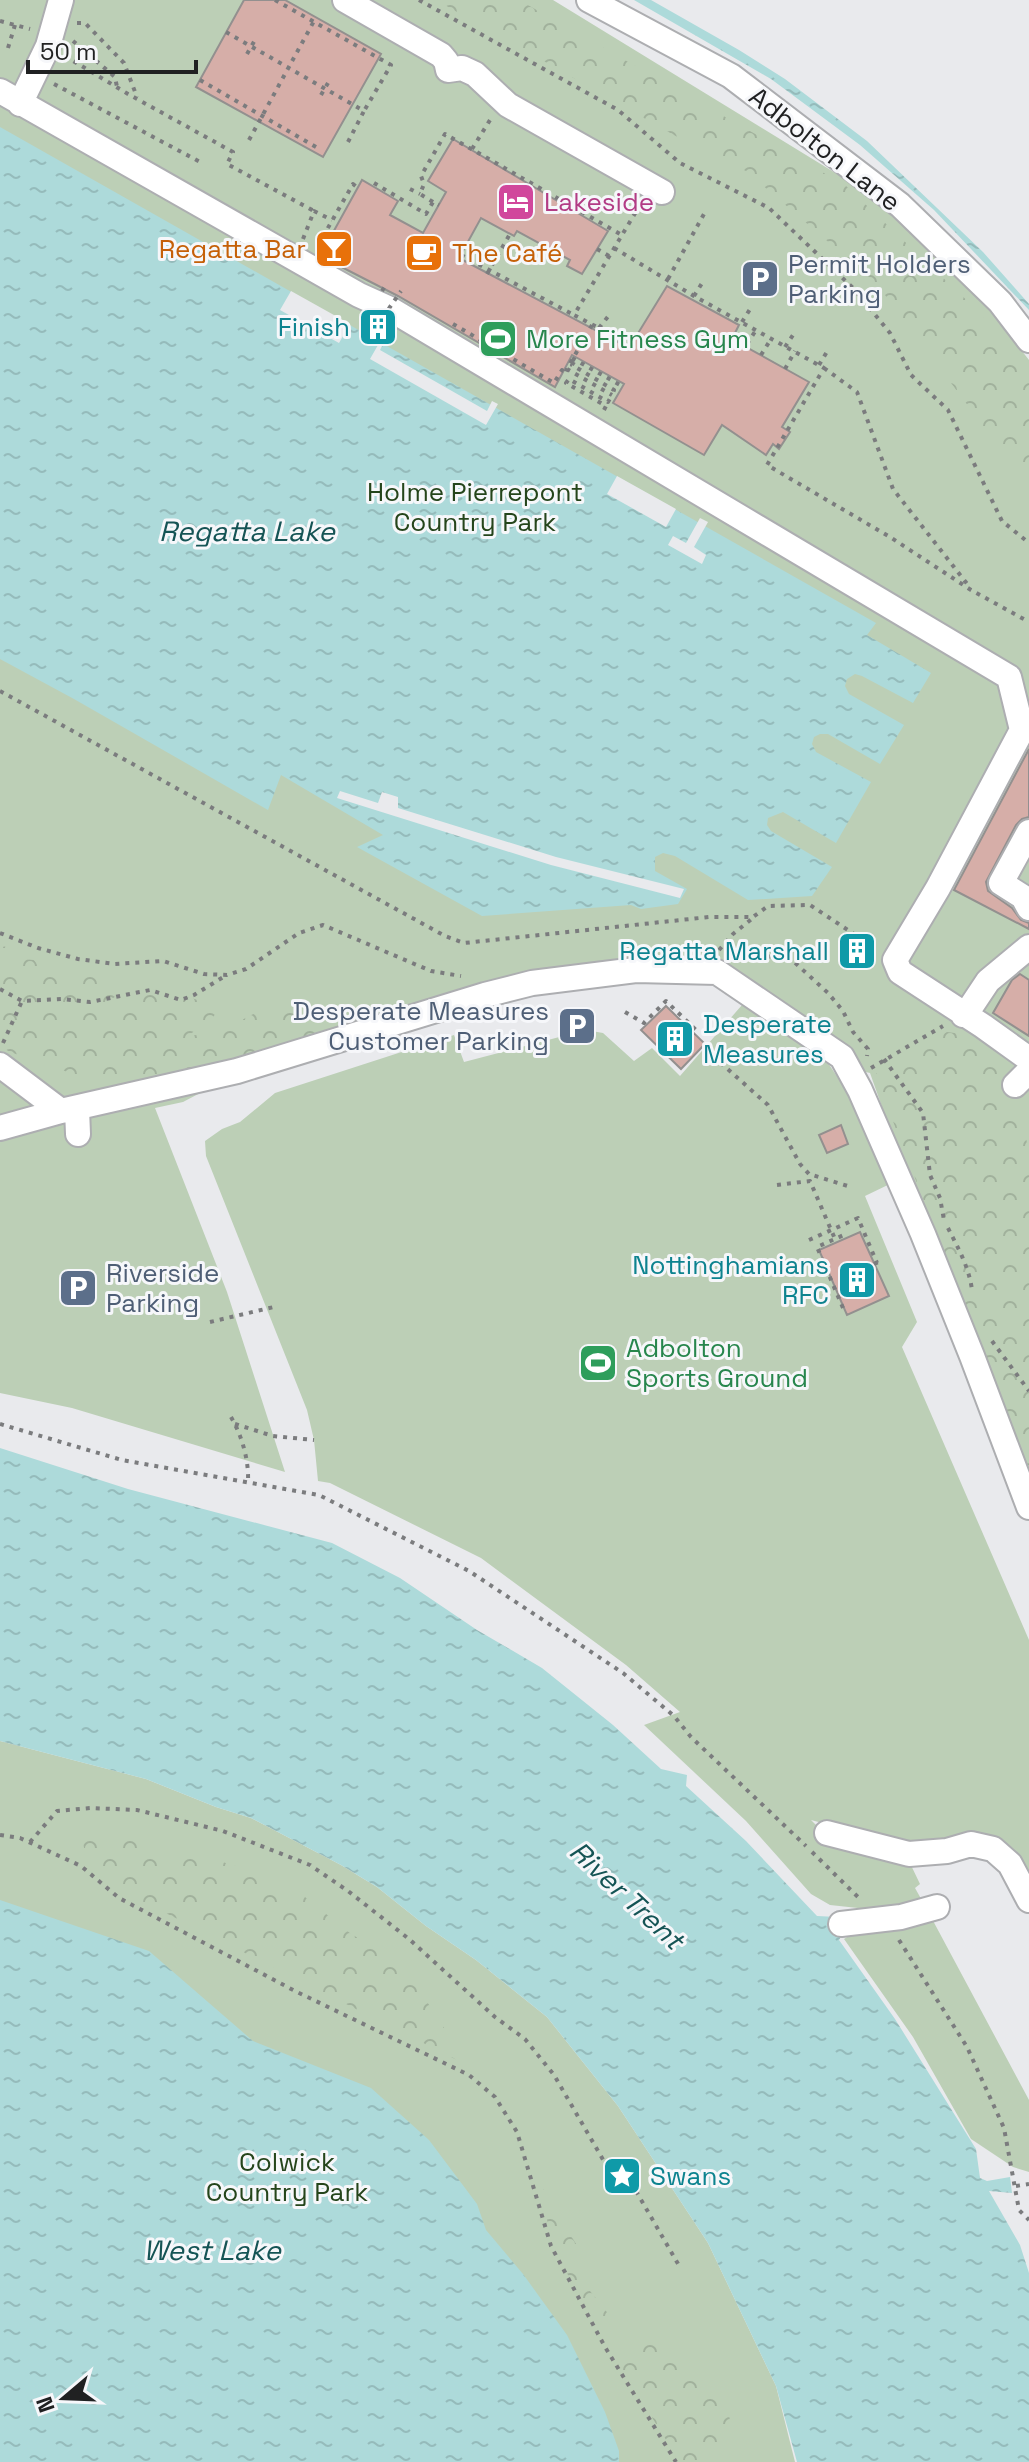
<svg xmlns="http://www.w3.org/2000/svg" width="1029" height="2462" viewBox="0 0 1029 2462" font-family="'Space Grotesk',sans-serif">
  <defs>
    <pattern id="forest-crowns" width="20" height="18" patternUnits="userSpaceOnUse" patternTransform="scale(2)"><rect width="20" height="18" fill="#bccfb6"/><path d="M2 6a3 3 0 1 1 6 0M12 15a3 3 0 1 1 6 0" fill="none" stroke="#a1b19c"/></pattern>
    <pattern id="water-ripples" width="26" height="14" patternUnits="userSpaceOnUse" patternTransform="scale(2)"><rect width="26" height="14" fill="#addada"/><path d="M2 4q2-2 4 0t4 0M15 11q2-2 4 0t4 0" fill="none" stroke="#95bbbb"/></pattern>
  </defs>
  <rect width="100%" height="100%" fill="#e9eaed"/>
  <path fill="#bccfb6" d="M0,0H553L925,228L1029,360V1487L903,1166L870,1073L853,1069L709,963L504,980L313,1034L183,1102L155,1108L227,1292L285,1472L72,1408L0,1393Z
    M742,1005L826,1060L871,1127L894,1182L865,1196L917,1322L902,1347L1029,1640V1893L1013,1862L913,1847L811,1820L836,1845L908,1859L920,1884L915,1888L924,1904L895,1912L830,1905L811,1894L746,1821L644,1725L680,1712L626,1665L481,1558L330,1483L318,1481L314,1440L307,1410L206,1156L205,1141L222,1129L240,1122L275,1093L454,1035L464,1062L586,1030L603,1033L634,1061L652,1048L680,1076Z
    M0,1741L146,1779L216,1807L251,1818L341,1865L377,1887L426,1926L476,1960L547,2017L618,2106L708,2243L776,2386L795,2462H0Z
    M931,1917L1029,2100V2172L1013,2167L971,2139L913,2037L844,1939L855,1932Z"/>
  <path fill="url(#forest-crowns)" d="M436,0H519L845,185L976,309L1029,375V487L876,283L746,171L702,151Z
    M10,946L21,959L34,960L45,975L67,968L80,969L85,977L105,970L119,981L122,992L100,1007C112,1006 120,1000 131,996C160,986 185,996 213,1005L216,1013L208,1024L188,1035C221,1038 246,1013 277,1005C285,1002 293,1002 302,1000L341,1024L234,1061L112,1084L82,1077L10,1052L0,1046V947Z
    M947,1032L969,1035L995,1060L1024,1122L1029,1158V1471L875,1075L888,1063Z
    M80,1834L122,1836L182,1858L216,1860L265,1875L300,1893L351,1934L402,1963L455,2045L459,2061L126,1893L85,1851Z
    M537,2179L550,2201L558,2226L571,2236L580,2250L574,2271L614,2321L615,2332L607,2339L573,2286L552,2240Z
    M634,2336C650,2339 660,2347 673,2355C709,2379 733,2396 732,2443L727,2446C718,2445 711,2445 705,2453L708,2462H680L614,2357Z"/>
  <path fill="url(#water-ripples)" d="M634,0H651L739,50L785,79L867,141L983,252L1029,304V310L934,210L860,145L771,79Z
    M0,127L876,623L867,635L931,673L913,703L862,676L855,674L847,679L845,686L849,694L904,725L880,764L828,734H820L814,737L812,744L816,752L871,782L836,843L783,812L768,818L767,825L771,831L832,867L812,896L748,900L675,856L663,853L655,857V871L687,889L678,904L641,909L631,905L482,916L357,847L383,835L281,775L268,810L74,699L0,659Z
    M0,1448L128,1489L332,1543L400,1578L477,1630L542,1668L613,1725L661,1769L687,1775L686,1786L746,1841L817,1916L837,1917L844,1932L839,1940L895,2019L976,2149L980,2178L987,2181L1010,2177L1012,2193L989,2191L1020,2245L1029,2273V2462H797L776,2386L708,2243L618,2106L547,2017L476,1960L426,1926L377,1887L341,1865L251,1818L216,1807L146,1779L0,1741Z
    M0,1900L149,1951L253,2041L371,2088L429,2140L477,2204L486,2230L523,2274L567,2335L605,2412L619,2451V2462H0Z"/>
  <path fill="#e9eaed" d="M291,291L350,324L339,343L280,310Z
    M382,338L385,340L380,350L487,411L492,401L498,404L486,425L370,359Z
    M617,476L676,509L666,527L607,494Z
    M700,518L708,522L694,547L706,555L702,564L668,545L673,536L686,543Z
    M340,791L378,803L382,792L398,797V808L556,857L684,889L680,898L551,865L337,798Z"/>
  <path fill="#d6aea8" stroke="#93908f" stroke-width="2" d="M244,0H285L381,54L323,157L196,87Z
    M453,139L608,231L582,274L567,266L570,260L517,231L514,236L481,218L459,258L629,348L667,286L739,325L735,333L746,340L748,348L809,382L782,427L790,432L779,449L773,444L766,455L722,425L704,455L613,403L624,384L572,355L555,387L398,296L320,256L362,180L398,201L390,215L423,233L446,192L428,181Z
    M1029,749V817L1022,819L1016,825L986,882L988,891L1012,908L1021,920L1029,923V929L954,890Z
    M1020,974L1029,980V1036L993,1013L1012,980Z
    M666,1006L705,1044L681,1069L641,1030Z
    M841,1125L848,1144L827,1153L819,1135Z
    M860,1232L889,1296L847,1315L819,1250Z"/>
  <g fill="none" stroke-linecap="round" stroke-linejoin="round">
    <g stroke="#adaeb1" stroke-width="28">
      <path id="minor" d="M345,0L441,55L446,61L448,70L462,68L475,74L508,105L662,192
        M589,0L731,76L900,205L1000,302L1029,340
        M0,91L359,295L390,309L1009,677L1022,730L938,888L895,960L900,972L983,1026L1029,1059
        M20,104L48,46L61,0
        M1029,832L1001,883L1023,897L1029,908
        M963,1015L968,1011L988,981L1029,947
        M0,1065L61,1111
        M1015,1085L1029,1071
        M77,1109L78,1134
        M0,1128L61,1111L237,1071L485,995L532,983L636,970L717,972L842,1057L860,1090L923,1234L972,1356L1029,1507
        M827,1833L909,1854L947,1851L971,1844L993,1849L1010,1864L1029,1900
        M841,1924L901,1917L937,1907"/>
    </g>
    <path stroke="#7b7c7e" stroke-width="4" stroke-dasharray="4 6" stroke-linecap="butt" d="M275,0L391,65L364,111
      M419,0L618,110L680,163L769,208L854,289L890,333L911,375L948,410L1002,521L1029,543
      M0,21L30,29
      M77,23H85L124,63L137,97
      M226,32L364,111L348,142
      M73,41L115,77L117,87
      M8,48L15,25
      M247,54L255,40
      M65,56L128,94L233,152L227,164L314,211
      M200,80L321,150
      M54,84L202,163
      M321,95L328,83
      M249,140L314,21
      M472,149L490,120
      M374,183L426,214L433,202L439,205
      M410,189L420,194
      M433,202L420,194L424,184L421,176L445,134L622,235
      M303,239L314,211L332,220
      M327,242L321,240L353,184L358,188
      M614,248L694,296L824,368L767,465L890,537L971,590L1029,622
      M597,249L609,256
      M461,255L574,315
      M487,274L510,234
      M668,279L704,214
      M694,296L704,280
      M742,322L752,306
      M592,325L567,369L612,395
      M599,328L610,314
      M747,344L756,330
      M631,345L574,315L640,205
      M785,347L795,332
      M761,355L771,339
      M572,358L622,386
      M574,362L572,365L614,390L612,395
      M819,365L828,350
      M824,368L857,392L893,489L968,585
      M785,369L795,351
      M604,410L606,406L566,383L569,379L608,402L611,397
      M0,691L445,936L464,943L709,917H753L768,906L810,905L875,948
      M0,933L38,948L78,959L115,964L163,961L204,974L227,975L246,969L299,933L323,925L431,971L461,976
      M719,950L733,934L753,918
      M727,950L792,960L828,993L843,1011L853,1032L868,1049L867,1056
      M0,989L22,1001L62,999L90,1002L150,990L181,1000L194,995L225,976
      M625,1012L644,1023L666,1001L697,1031L694,1034
      M3,1043L22,1001
      M713,1056L768,1105L800,1164L809,1174L851,1187
      M884,1059L923,1113L930,1175L940,1198L944,1220
      M871,1068L943,1026
      M777,1185L810,1181L835,1239
      M948,1228C958,1248 969,1267 972,1290
      M809,1240L858,1218L877,1263
      M874,1264L883,1260
      M843,1308L817,1247L846,1234
      M210,1322L278,1306
      M992,1341L1029,1391
      M231,1417C242,1436 249,1460 248,1482
      M0,1424L122,1460L319,1495L469,1571L623,1673L674,1716L691,1737L806,1846
      M235,1424L273,1436L314,1440
      M0,1835L20,1838L81,1866L119,1898L295,1991L469,2075L495,2097L517,2132L551,2246L605,2347L676,2462
      M30,1842L57,1811L91,1808L137,1810L223,1831L310,1865L348,1891L409,1939L495,2017L525,2039L554,2075L605,2163L636,2191L681,2269
      M812,1852L860,1899
      M899,1940L967,2047L1004,2128L1019,2210L1029,2220
      M1016,2186L1029,2184"/>
    <use href="#minor" stroke="#fff" stroke-width="24"/>
    <path stroke="#7b7c7e" stroke-width="4" stroke-dasharray="4 6" stroke-linecap="butt" d="M382,291L387,283
      M383,317L401,291
      M453,324L554,383L562,370L565,374L567,369"/>
  </g>
  <defs>
    <g id="hotel-square" transform="scale(2)"><rect x="-9" y="-9" width="18" height="18" rx="4" fill="#d1479c" stroke="#f6f7fa"/><path d="M-6-4.5h1.5V1H6V5H4.5V3h-9V5H-6ZM-4 0a1.8 1.8 0 1 1 3.6 0ZM.5 0V-2.5h3Q6-2.5 6 0Z" fill="#fff"/></g>
    <g id="bar-square" transform="scale(2)"><rect x="-9" y="-9" width="18" height="18" rx="4" fill="#e8710a" stroke="#f6f7fa"/><path d="M-6-5H6L.8 .8V4.5H3.5V6h-7V4.5H-.8V.8Z" fill="#fff"/></g>
    <g id="cafe-square" transform="scale(2)"><rect x="-9" y="-9" width="18" height="18" rx="4" fill="#e8710a" stroke="#f6f7fa"/><path d="M-5.5-4.5H6V0H3Q3 3.5 0 3.5H-2.5Q-5.5 3.5-5.5 0ZM3-3.2v2h1.7v-2ZM-6 4.5H4V6H-6Z" fill="#fff"/></g>
    <g id="parking-square" transform="scale(2)"><rect x="-9" y="-9" width="18" height="18" rx="4" fill="#5c6f8a" stroke="#f6f7fa"/><path d="M-3.5-5.5H1a3.5 3.5 0 0 1 0 7H-1V5.5H-3.5ZM-1-3.4V-.6H.8a1.4 1.4 0 0 0 0-2.8Z" fill="#fff"/></g>
    <g id="building-square" transform="scale(2)"><rect x="-9" y="-9" width="18" height="18" rx="4" fill="#0f9aa8" stroke="#f6f7fa"/><path d="M-4-6H4V6H1V3H-1V6H-4ZM-2.5-4.3h1.7v1.8h-1.7ZM.8-4.3h1.7v1.8H.8ZM-2.5-1h1.7V.8h-1.7ZM.8-1h1.7V.8H.8Z" fill="#fff"/></g>
    <g id="stadium-square" transform="scale(2)"><rect x="-9" y="-9" width="18" height="18" rx="4" fill="#2e9e5b" stroke="#f6f7fa"/><path d="M0-5a6.5 5 0 1 0 0 10a6.5 5 0 1 0 0-10ZM-3.5-1.8h7v3.6h-7Z" fill="#fff"/></g>
    <g id="sight-square" transform="scale(2)"><rect x="-9" y="-9" width="18" height="18" rx="4" fill="#0f9aa8" stroke="#f6f7fa"/><path d="M0-6L1.8-2.2L6-1.7L2.9 1.2L3.7 5.4L0 3.3L-3.7 5.4L-2.9 1.2L-6-1.7L-1.8-2.2Z" fill="#fff"/></g>
  </defs>
  <g fill-rule="evenodd">
    <use href="#hotel-square" x="516" y="202"/>
    <use href="#bar-square" x="334" y="249"/>
    <use href="#cafe-square" x="424" y="253"/>
    <use href="#parking-square" x="760" y="279"/>
    <use href="#building-square" x="378" y="327"/>
    <use href="#stadium-square" x="498" y="339"/>
    <use href="#building-square" x="857" y="951"/>
    <use href="#parking-square" x="577" y="1026"/>
    <use href="#building-square" x="675" y="1039"/>
    <use href="#building-square" x="857" y="1280"/>
    <use href="#parking-square" x="78" y="1288"/>
    <use href="#stadium-square" x="598" y="1363"/>
    <use href="#sight-square" x="622" y="2176"/>
  </g>
  <g text-anchor="middle" stroke-width="6" stroke-linejoin="round" paint-order="stroke">
    <g font-size="26" fill="#202122" stroke="#f6f7fa">
      <text transform="translate(825 149) rotate(38)" y="9">Adbolton Lane</text>
    </g>
    <g font-size="26" fill="#b23c85" stroke="#f6f7fa" text-anchor="start">
      <text x="544" y="211">Lakeside</text>
    </g>
    <g font-size="26" fill="#c56008" stroke="#f6f7fa" text-anchor="end">
      <text x="306" y="258">Regatta Bar</text>
      <text x="452" y="262" text-anchor="start">The Café</text>
    </g>
    <g font-size="26" fill="#4e5e75" stroke="#f6f7fa" text-anchor="start">
      <text x="788" y="273">Permit Holders<tspan x="788" dy="30">Parking</tspan></text>
      <text x="549" y="1020" text-anchor="end">Desperate Measures<tspan x="549" dy="30">Customer Parking</tspan></text>
      <text x="106" y="1282">Riverside<tspan x="106" dy="30">Parking</tspan></text>
    </g>
    <g font-size="26" fill="#0d838f" stroke="#f6f7fa" text-anchor="end">
      <text x="350" y="336">Finish</text>
      <text x="829" y="960">Regatta Marshall</text>
      <text x="703" y="1033" text-anchor="start">Desperate<tspan x="703" dy="30">Measures</tspan></text>
      <text x="829" y="1274">Nottinghamians<tspan x="829" dy="30">RFC</tspan></text>
      <text x="650" y="2185" text-anchor="start">Swans</text>
    </g>
    <g font-size="26" fill="#27864d" stroke="#f6f7fa" text-anchor="start">
      <text x="526" y="348">More Fitness Gym</text>
      <text x="626" y="1357">Adbolton<tspan x="626" dy="30">Sports Ground</tspan></text>
    </g>
    <g font-size="26" fill="#25451b" stroke="#f6f7fa">
      <text x="475" y="501">Holme Pierrepont<tspan x="475" dy="30">Country Park</tspan></text>
      <text x="287" y="2171">Colwick<tspan x="287" dy="30">Country Park</tspan></text>
    </g>
    <g font-size="28" font-style="italic" fill="#155455" stroke="#f6f7fa">
      <text x="247" y="541">Regatta Lake</text>
      <text transform="translate(627 1895) rotate(43)" y="10">River Trent</text>
      <text x="212" y="2260">West Lake</text>
    </g>
  </g>
  <g transform="translate(64 2398) rotate(251)" stroke="#f6f7fa" stroke-width="6" paint-order="stroke">
  <path d="M0-6L14 30L0 20L-14 30Z" fill="#202122"/>
  <text y="-12" font-size="22" font-weight="bold" text-anchor="middle" fill="#202122">N</text>
  </g>
  <path d="M28 60v12h168v-12" fill="none" stroke="#202122" stroke-width="4"/>
  <text x="40" y="60" font-size="24" fill="#202122" stroke="#f6f7fa" stroke-width="6" paint-order="stroke">50 m</text>
</svg>
